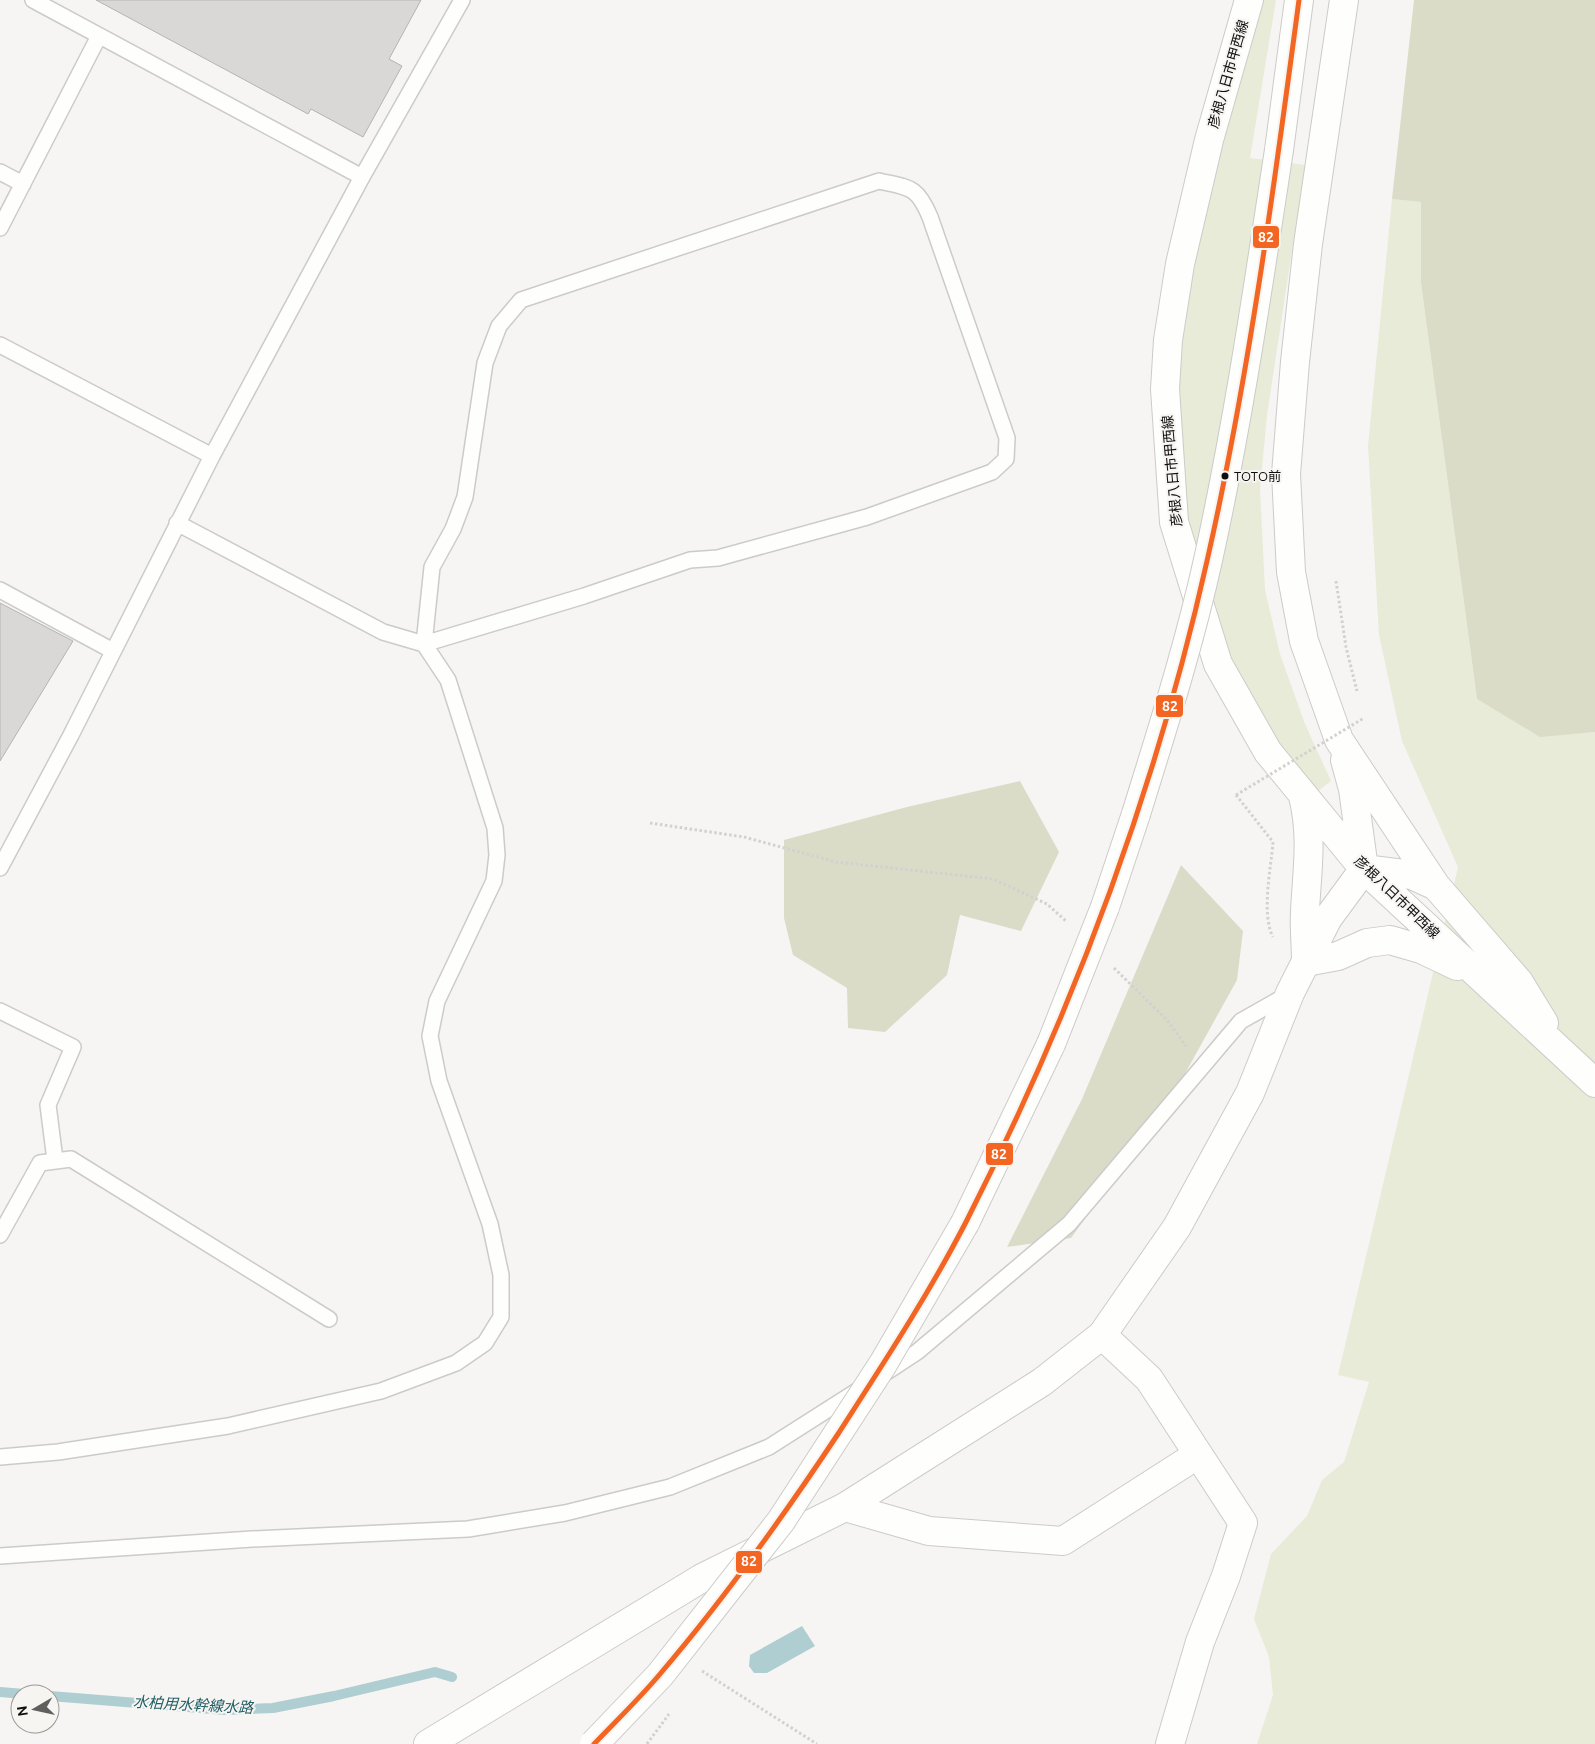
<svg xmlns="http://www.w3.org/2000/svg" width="1595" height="1744" viewBox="0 0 1595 1744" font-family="Ubuntu,'Noto Sans JP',sans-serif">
  <rect width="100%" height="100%" fill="#f6f5f3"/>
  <path fill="#e8ebd7" d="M1252,0H1276L1250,158L1305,165L1267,415L1260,489L1265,590L1280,654L1305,724L1331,781L1313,795L1261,719L1222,650L1180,515L1174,388L1181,294Z
    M1392,199L1421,202V283L1477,699L1540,736L1595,732V1744H1257L1273,1695L1269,1657L1254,1619L1271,1554L1307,1516L1322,1480L1344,1462L1369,1382L1338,1375L1458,867L1402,741L1379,635L1368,446Z"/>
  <path fill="#dadcc8" d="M1414,0H1595V732L1540,737L1477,699L1421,283V202L1392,199Z
    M1020,781L1059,852L1021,931L960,915L947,975L885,1032L848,1028L847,988L793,955L784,918V840L907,807Z
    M1181,865L1243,931L1237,980L1167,1106L1071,1238L1007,1247L1082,1099Z"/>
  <path fill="#aeced1" d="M802,1626L815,1646L767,1673H754L749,1666L750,1655Z"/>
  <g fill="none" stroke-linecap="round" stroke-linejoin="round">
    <path stroke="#aeced1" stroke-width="10" d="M0,1692L24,1694
      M50,1696L225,1710L273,1708L334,1696L435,1672L452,1677"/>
  </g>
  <path fill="#d9d8d7" stroke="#b5b3b2" d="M96,0H421L389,59L402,66L363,137L311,109L308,114Z
    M0,603L73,641L0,761Z"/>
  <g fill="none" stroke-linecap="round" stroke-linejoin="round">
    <g stroke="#cccbc9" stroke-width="18">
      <path id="lane" d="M33,0L362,177
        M0,172L23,184
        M0,228L99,36
        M0,345L212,456
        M0,590L113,651
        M0,868L71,735L212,456L362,177L462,0
        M0,1011L73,1047L48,1105L55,1160
        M0,1235L40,1163L71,1159L329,1319
        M882,1375L917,1352L1069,1224L1241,1021L1287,995
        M0,1457L58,1452L228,1426L381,1391L456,1363L485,1343L501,1317V1275L490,1224L439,1081L430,1036L437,1001L494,881L497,855L495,828L448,680L424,644L432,567L453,529L465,497L485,363L499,326L521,300L879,181C910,188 917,186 930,217L1007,438L1006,459L992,472L867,517L718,558L690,560L584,596L424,644L383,632L177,523
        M0,1556L252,1539L468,1529L565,1513L670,1487L769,1447L860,1389"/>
    </g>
    <g stroke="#cccbc9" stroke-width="30">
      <path id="street" d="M1102,1335L1149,1379L1243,1523L1226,1576L1200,1642L1170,1744
        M845,1507L929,1531L1063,1541L1197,1455"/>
    </g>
    <g stroke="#cccbc9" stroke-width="30">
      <path id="secondary" d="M428,1744L702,1578L845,1507L1042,1382L1102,1335L1177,1227L1250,1093L1290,993L1328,918L1364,869"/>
    </g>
    <g stroke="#cccbc9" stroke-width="30">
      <path id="primary" d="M1249,0L1209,140L1180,264L1168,340L1165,389L1174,522L1218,664L1268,752L1364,869L1595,1083
        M1344,0L1308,244L1295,362L1286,474L1291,572L1304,641L1339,740L1436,886L1519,982L1544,1023
        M1345,760L1353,789L1364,869
        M1303,796C1313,837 1307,870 1305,911C1304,928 1306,945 1306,962L1338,956L1367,943L1390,940L1421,949L1457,966
        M1364,869L1412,875L1436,886"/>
    </g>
    <g stroke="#cccbc9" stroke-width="30">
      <path id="highway" d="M1279,150L1299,0
        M1105,907L1136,814
        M965,1223L1051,1044"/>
    </g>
    <path stroke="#d1d1d0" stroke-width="3" stroke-dasharray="2.5 2.5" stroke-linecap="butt" d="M1336,581L1346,647L1357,691
      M1236,795L1273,842C1271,868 1261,914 1273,937
      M650,823L744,837L836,862L993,879L1047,904L1067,922
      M1114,968L1167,1020L1186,1046
      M702,1671L817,1744
      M647,1744L669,1714"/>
    <use href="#lane" stroke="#fefefd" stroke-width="15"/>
    <use href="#street" stroke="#fefefd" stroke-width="28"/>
    <use href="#secondary" stroke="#fefefd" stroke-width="28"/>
    <use href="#primary" stroke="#fefefd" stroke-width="28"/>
    <use href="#highway" stroke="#fefefd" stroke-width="28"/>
    <g stroke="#cccbc9" stroke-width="30" stroke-linecap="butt">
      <path id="highway-bridge" d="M1136,814C1162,730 1189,646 1208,560C1238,424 1258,287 1279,150
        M1051,1044L1105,907
        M594,1744L660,1675L781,1521L883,1364L965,1223"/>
    </g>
    <path stroke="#d1d1d0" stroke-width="3" stroke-dasharray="2.5 2.5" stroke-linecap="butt" d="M1236,795L1364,718"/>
    <use href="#highway-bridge" stroke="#fefefd" stroke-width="28"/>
    <g stroke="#f7f5f2" stroke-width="9">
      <path id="bus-1" d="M594,1744C616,1721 640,1698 660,1674C725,1598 783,1517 838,1434C883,1364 929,1294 967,1220C1073,1011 1156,789 1207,561C1249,376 1274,187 1299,0"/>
    </g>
    <use href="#bus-1" stroke="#f26522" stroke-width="5"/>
  </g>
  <circle fill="#0f0e0d" stroke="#f7f5f2" stroke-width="2" cx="1225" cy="476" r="4.5"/>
  <g text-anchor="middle" stroke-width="4" stroke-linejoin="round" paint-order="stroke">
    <g font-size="13" fill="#0f0e0d" stroke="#f7f5f2" text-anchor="start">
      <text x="1234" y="481">TOTO前</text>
    </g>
    <g font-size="14" fill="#0f0e0d" stroke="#f7f5f2">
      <text transform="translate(1228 74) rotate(-74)" y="5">彦根八日市甲西線</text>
      <text transform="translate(1172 471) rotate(-95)" y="5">彦根八日市甲西線</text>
      <text transform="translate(1397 897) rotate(44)" y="5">彦根八日市甲西線</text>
    </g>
    <g font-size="15" font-style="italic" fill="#205d65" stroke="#f7f5f2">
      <text transform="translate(193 1705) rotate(3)" y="5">水柏用水幹線水路</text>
    </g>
  </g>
  <g stroke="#f7f5f2" stroke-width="2">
    <rect x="1252" y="225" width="28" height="24" rx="5" fill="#f26522"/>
    <rect x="1155" y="694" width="29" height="24" rx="5" fill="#f26522"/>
    <rect x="985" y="1142" width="29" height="24" rx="5" fill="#f26522"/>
    <rect x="735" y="1550" width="28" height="24" rx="5" fill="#f26522"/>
  </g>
  <g font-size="14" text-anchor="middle" font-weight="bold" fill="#fff">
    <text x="1266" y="242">82</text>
    <text x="1170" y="711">82</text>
    <text x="999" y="1159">82</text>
    <text x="749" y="1566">82</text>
  </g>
  <g transform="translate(35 1709) rotate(261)"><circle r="24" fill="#f7f5f2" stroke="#9a9996"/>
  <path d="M0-4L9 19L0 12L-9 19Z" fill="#605f5e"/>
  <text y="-8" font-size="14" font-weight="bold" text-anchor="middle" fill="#0f0e0d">N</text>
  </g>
</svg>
